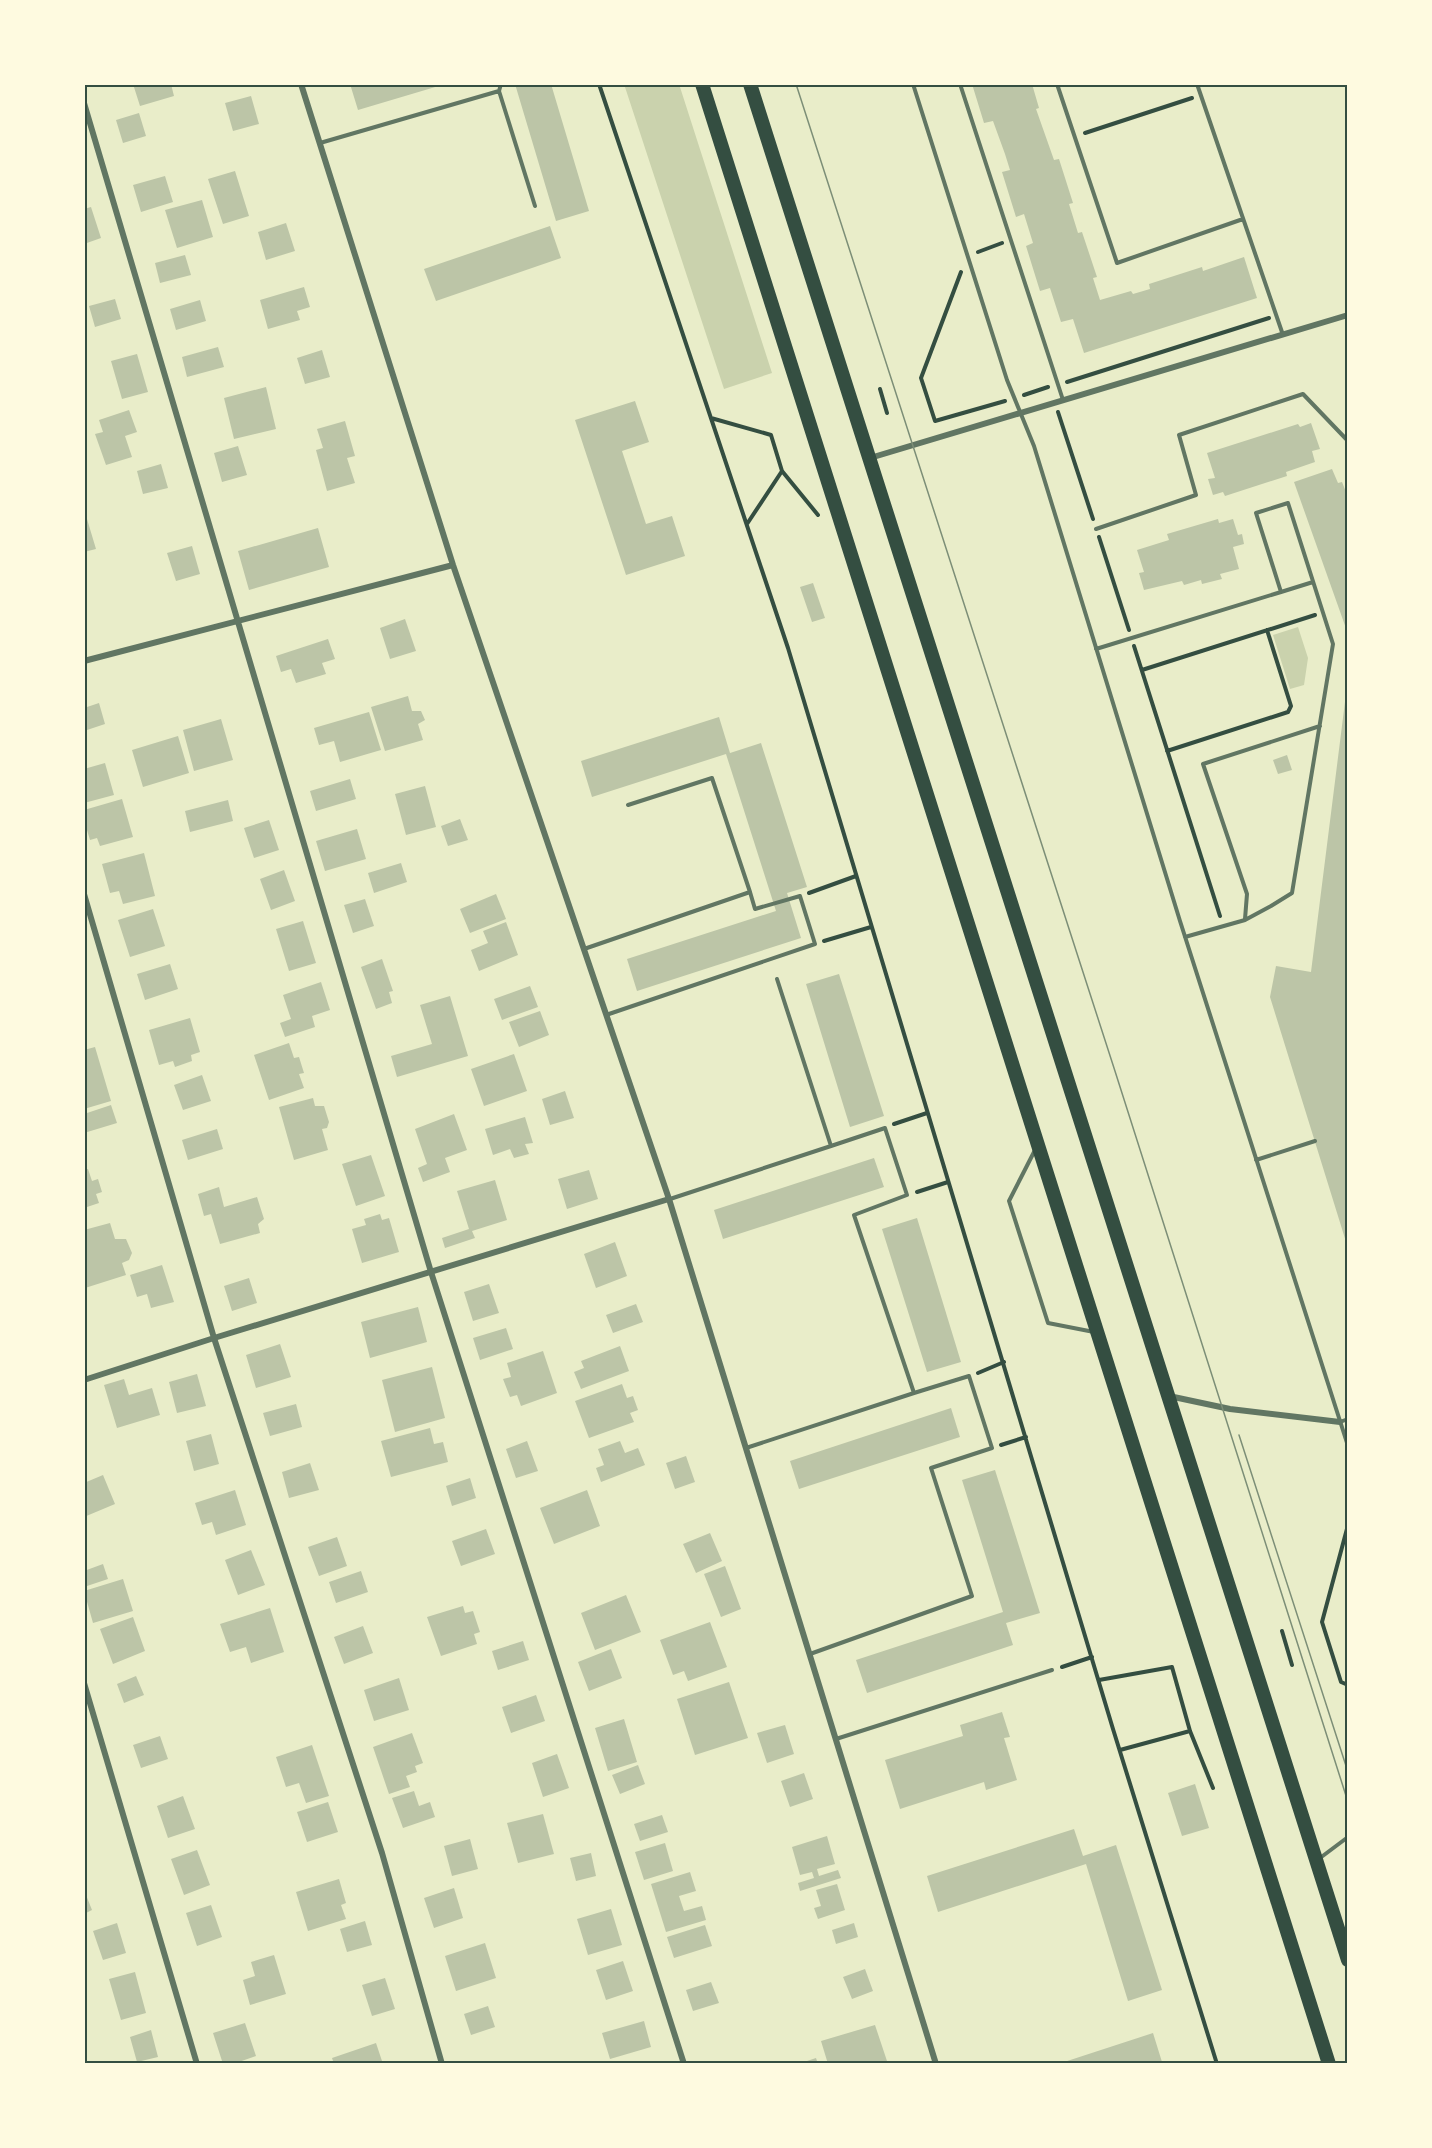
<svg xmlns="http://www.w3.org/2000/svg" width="1432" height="2148" viewBox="0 0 1432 2148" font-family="'Fira Sans',sans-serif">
  <rect width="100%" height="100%" fill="#e9edc9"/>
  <path fill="#cad2ad" d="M624,84H679L772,373L724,389Z
    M1298,627L1308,658L1304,685L1290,689L1273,635Z"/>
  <path fill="#bcc5a7" d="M133,84H171L174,96L140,106Z
    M350,84H442V85L358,110Z
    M515,84H551L589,211L556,221Z
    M972,84H1032L1039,108L1036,109L1054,160L1059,159L1073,203L1069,204L1078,233L1082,232L1097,277L1093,278L1100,300L1131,291L1133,294L1150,289L1149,284L1202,267L1203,271L1244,257L1257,298L1084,353L1073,319L1061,322L1050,288L1040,291L1026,246L1033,243L1024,214L1016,217L1002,172L1010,170L1005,154L993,121L984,123Z
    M251,96L259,124L233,131L225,103Z
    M139,113L146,136L123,143L116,120Z
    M235,171L249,216L223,224L208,179Z
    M165,176L173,202L141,212L133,185Z
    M202,200L213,237L177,248L165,210Z
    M91,207L101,238L84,244V209Z
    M286,223L295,251L266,260L258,232Z
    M550,226L561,258L436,301L424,269Z
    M185,255L191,275L160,283L155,263Z
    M304,287L310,307L297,311L300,320L268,329L260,300Z
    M115,299L121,319L95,327L89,306Z
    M200,300L206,321L176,330L170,309Z
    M218,347L224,367L187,377L182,357Z
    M322,350L330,377L305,384L297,358Z
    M137,354L148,392L122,399L111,361Z
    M266,387L276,429L234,439L224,398Z
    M635,401L649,442L622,451L646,524L672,516L685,556L626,575L575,420Z
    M129,410L137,432L125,436L132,457L106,465L95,434L103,432L99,420Z
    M345,421L355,456L347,458L355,483L327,491L316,450L323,448L317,429Z
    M1311,423L1320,449L1312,451L1315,462L1286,472L1287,476L1225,496L1223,492L1213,495L1208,479L1215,478L1207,453L1298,424L1300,427Z
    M238,446L247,475L222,482L214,453Z
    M161,464L168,488L143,494L137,471Z
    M1332,469L1338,483L1342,482L1348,497V504L1346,505L1348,512V634L1294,482Z
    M84,509L96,549L84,552Z
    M1218,519L1219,523L1233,519L1238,535L1242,534L1244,544L1233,547L1239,569L1220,574L1222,579L1202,584L1201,580L1184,585L1182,581L1144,590L1139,573L1144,572L1137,550L1169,540L1167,534Z
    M318,528L329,567L249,590L238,551Z
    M192,546L200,574L176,581L167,553Z
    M813,583L825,618L812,622L800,587Z
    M405,619L416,651L390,659L380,628Z
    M328,639L335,659L322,663L326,674L296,683L291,669L281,672L276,656Z
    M1347,686L1348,973L1345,997H1348L1347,1245L1270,997L1276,966L1311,972Z
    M408,696L412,711H421L425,720L418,724L423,740L385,751L371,707Z
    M99,703L105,724L84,731V708Z
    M369,712L381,750L340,762L334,741L319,745L314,728Z
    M719,717L730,753L761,743L807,887L787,893L801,938L637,991L627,959L776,911L726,754L592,797L581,761Z
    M221,719L233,760L194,771L183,730Z
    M178,736L189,773L143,787L132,750Z
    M1287,755L1292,770L1278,774L1273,760Z
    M105,763L114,795L84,803V769Z
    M350,779L356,799L316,811L310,791Z
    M425,786L436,827L406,835L395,794Z
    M122,799L133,837L100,846L97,838L90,840L84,820V810Z
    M228,800L233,821L190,832L185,811Z
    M460,819L468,840L448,846L441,826Z
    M269,820L279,850L254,858L244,828Z
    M357,829L366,859L325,871L316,841Z
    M144,853L155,896L123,904L119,891L110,893L102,864Z
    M401,863L407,882L374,893L368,873Z
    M284,870L295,901L271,910L260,879Z
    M496,894L506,919L470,933L460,909Z
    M365,899L374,926L353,933L344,905Z
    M153,909L165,946L130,957L118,920Z
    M303,921L316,963L289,971L276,929Z
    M506,922L518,955L479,971L471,950L488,943L483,931Z
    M382,959L393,991L389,992L392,1003L376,1009L361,967Z
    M170,964L178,989L145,1000L137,974Z
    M839,974L884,1116L850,1127L806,984Z
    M321,982L330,1010L312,1016L315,1027L285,1037L280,1023L291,1019L283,995Z
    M530,986L538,1007L502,1020L494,999Z
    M450,996L468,1056L397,1077L391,1056L432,1044L420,1005Z
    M540,1011L549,1035L519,1047L509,1022Z
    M190,1018L200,1052L191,1055L192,1061L175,1067L173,1061L159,1065L149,1030Z
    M289,1043L294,1058L299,1057L304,1073L299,1074L304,1088L269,1100L254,1055Z
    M95,1047L111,1101L84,1109V1050Z
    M514,1054L527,1091L484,1106L471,1069Z
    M202,1075L211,1101L183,1110L174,1085Z
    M565,1091L574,1118L550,1125L542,1099Z
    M313,1098L315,1106H324L329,1122L327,1128L322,1129L328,1150L294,1160L279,1107Z
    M111,1105L117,1123L84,1133V1114Z
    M454,1114L467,1150L445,1158L450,1172L423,1182L418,1168L427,1164L415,1129Z
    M525,1117L533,1143L525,1144L529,1154L514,1158L510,1149L493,1155L485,1129Z
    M217,1129L223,1149L188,1160L182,1140Z
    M371,1155L385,1196L356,1206L342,1164Z
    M874,1158L884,1187L723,1239L714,1210Z
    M88,1169L92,1181L98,1179L102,1192L96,1194L99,1203L84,1208V1170Z
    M589,1170L598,1199L567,1209L558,1179Z
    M495,1180L507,1220L472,1231L475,1238L445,1248L442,1238L469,1229L457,1191Z
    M219,1187L224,1207L257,1197L264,1219L258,1224L260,1233L220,1244L211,1214L204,1216L198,1194Z
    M380,1214L382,1220L389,1218L399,1252L362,1263L352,1229L366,1225L364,1219Z
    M917,1218L961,1362L927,1372L882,1229Z
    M110,1223L115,1239H126L132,1253L129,1260L122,1263L126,1275L85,1288L84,1230Z
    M615,1242L627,1276L596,1288L584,1254Z
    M162,1265L174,1302L151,1308L147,1294L137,1297L130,1275Z
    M249,1278L257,1303L232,1311L224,1286Z
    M489,1284L499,1313L473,1321L464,1292Z
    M636,1304L643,1322L613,1333L606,1315Z
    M418,1307L427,1342L370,1358L361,1322Z
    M506,1328L513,1349L480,1360L473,1338Z
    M280,1344L291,1377L256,1388L246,1355Z
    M620,1346L629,1371L581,1389L574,1372L584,1368L581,1361Z
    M543,1351L557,1393L521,1406L517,1395L510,1397L503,1379L511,1377L507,1363Z
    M432,1367L445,1418L395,1432L382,1380Z
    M197,1374L206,1406L177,1413L169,1382Z
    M124,1379L129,1395L152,1388L160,1415L117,1428L104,1385Z
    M622,1384L627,1398L633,1396L638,1410L630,1413L634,1422L589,1438L575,1401Z
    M296,1404L302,1427L270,1436L263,1413Z
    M951,1408L960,1437L799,1489L790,1461Z
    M430,1428L434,1444L443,1442L448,1462L391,1477L381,1441Z
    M211,1434L219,1464L194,1471L186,1441Z
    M527,1441L538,1471L516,1478L506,1449Z
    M620,1441L625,1453L638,1448L645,1465L601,1482L596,1468L604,1465L598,1449Z
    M686,1456L695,1482L675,1489L666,1463Z
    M310,1463L319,1490L289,1498L282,1472Z
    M995,1470L1040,1613L1006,1623L1013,1645L867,1693L856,1660L1003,1612L962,1480Z
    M103,1475L115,1504L84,1517V1483Z
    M470,1478L476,1498L452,1506L446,1486Z
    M235,1490L246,1525L216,1535L212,1522L202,1525L195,1503Z
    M587,1490L600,1526L554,1544L540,1508Z
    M486,1529L495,1554L461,1566L452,1541Z
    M710,1533L722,1561L696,1573L683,1544Z
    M337,1537L347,1566L319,1576L308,1547Z
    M251,1550L265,1585L238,1595L225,1560Z
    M103,1564L108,1579L84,1587V1571Z
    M725,1566L741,1609L721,1617L704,1574Z
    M361,1571L368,1592L336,1603L329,1582Z
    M123,1579L133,1611L93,1623L84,1591Z
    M626,1595L641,1632L595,1650L581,1613Z
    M463,1606L465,1613L473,1611L480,1632L474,1634L477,1644L441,1656L427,1617Z
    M270,1608L284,1652L251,1663L246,1647L230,1652L220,1624Z
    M133,1617L145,1651L113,1664L100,1629Z
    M710,1622L727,1667L688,1681L684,1671L673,1675L660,1640Z
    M363,1626L373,1653L344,1664L334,1637Z
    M523,1641L529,1660L498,1670L492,1651Z
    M611,1649L622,1678L589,1691L578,1662Z
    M136,1676L144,1695L124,1703L117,1684Z
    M399,1678L409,1710L374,1721L364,1690Z
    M729,1682L748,1738L695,1755L677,1699Z
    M536,1695L545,1721L511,1733L502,1707Z
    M1002,1712L1010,1737L1004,1738L1017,1780L986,1790L984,1782L900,1809L885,1760L963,1736L960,1725Z
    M624,1719L637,1762L608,1771L595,1728Z
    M785,1725L794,1754L767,1763L757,1733Z
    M412,1733L423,1763L415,1766L417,1772L406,1776L410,1787L389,1794L373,1747Z
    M160,1736L168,1759L141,1768L133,1745Z
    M312,1745L329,1796L306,1803L299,1783L286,1787L276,1757Z
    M557,1754L569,1788L543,1797L532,1763Z
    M638,1765L645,1784L620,1794L612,1775Z
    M804,1773L813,1799L790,1807L781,1781Z
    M1195,1784L1209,1828L1182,1836L1168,1793Z
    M414,1791L419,1806L430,1802L435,1817L403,1828L392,1798Z
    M183,1796L195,1829L168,1838L157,1806Z
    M328,1802L338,1832L307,1842L297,1812Z
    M543,1814L554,1854L518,1863L507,1823Z
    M662,1815L668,1832L640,1841L634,1824Z
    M1074,1829L1083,1856L1116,1845L1162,1990L1128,2001L1086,1864L938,1912L927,1876Z
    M827,1836L835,1864L817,1869L819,1876L838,1870L841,1878L800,1891L798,1883L814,1878L812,1872L800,1875L792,1847Z
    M470,1839L478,1869L452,1876L444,1846Z
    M665,1843L673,1871L644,1880L635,1852Z
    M197,1850L210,1885L184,1895L171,1859Z
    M591,1853L596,1876L576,1881L570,1858Z
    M690,1872L696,1891L679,1896L684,1911L702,1906L706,1920L666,1932L651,1884Z
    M339,1879L346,1903L341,1905L346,1919L308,1931L296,1892Z
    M837,1884L845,1910L818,1919L814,1908L821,1906L816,1890Z
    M454,1888L463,1918L434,1928L424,1898Z
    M84,1890L92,1910L84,1914Z
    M211,1905L222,1937L197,1946L186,1913Z
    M611,1909L622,1945L588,1955L577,1919Z
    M365,1921L372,1945L347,1952L340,1929Z
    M117,1923L126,1953L103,1960L93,1931Z
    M854,1923L858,1937L836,1944L832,1930Z
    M705,1925L712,1946L674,1958L667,1937Z
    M485,1943L496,1978L456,1991L445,1956Z
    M274,1955L286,1994L250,2005L243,1980L255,1976L251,1962Z
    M623,1961L633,1991L606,2000L596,1970Z
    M865,1969L873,1991L852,1999L843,1977Z
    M135,1972L146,2013L121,2020L109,1979Z
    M385,1978L395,2009L372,2016L362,1985Z
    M711,1982L719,2003L693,2011L686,1990Z
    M488,2006L495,2027L471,2035L464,2014Z
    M644,2021L651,2047L610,2059L602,2033Z
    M245,2023L256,2056L233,2064H223L213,2033Z
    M875,2025L888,2064H828L821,2041Z
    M151,2030L158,2057L137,2062L130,2037Z
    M1153,2033L1162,2062L1155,2064H1058Z
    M376,2043L383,2064H334L332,2058Z
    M816,2058L818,2064H798Z"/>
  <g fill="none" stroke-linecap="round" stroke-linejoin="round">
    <path stroke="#344e41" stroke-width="4" d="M599,84L788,648L1113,1729L1217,2064
      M1085,133L1192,98
      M978,252L1002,243
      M961,272L921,378L935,421L1005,401
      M1067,382L1269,318
      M880,389L887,413
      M1024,395L1048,387
      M1058,412L1093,519
      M711,418L771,435L782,471L818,515
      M747,524L782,471
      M1099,537L1129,630
      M1134,646L1220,916
      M1142,670L1315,615
      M1167,751L1288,712L1291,706L1267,630
      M809,893L856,876
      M824,941L871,927
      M894,1124L927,1113
      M917,1192L948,1182
      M978,1373L1004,1362
      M1001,1445L1026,1437
      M1348,1525L1322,1622L1341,1682L1348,1685
      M1282,1631L1292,1665
      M1062,1667L1092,1657
      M1099,1680L1172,1667L1190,1731L1213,1788
      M1120,1750L1190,1731"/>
    <path stroke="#617663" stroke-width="4" d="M501,84L499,91L535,206
      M913,84L1007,380L1034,446L1180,921L1348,1446
      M960,84L1063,400
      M1057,84L1117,263L1243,219
      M1197,84L1283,335
      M320,143L499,91
      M1096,529L1196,495L1179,435L1303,394L1348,441
      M1281,592L1313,582
      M1096,649L1281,592L1256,513L1288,503L1333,644L1292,893L1271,906L1245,920L1185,937
      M1245,919L1247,894L1203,764L1320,726
      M584,949L750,892L712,778L628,805
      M606,1015L815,944L800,896L755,909L750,892
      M1035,1150L1009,1201L1048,1323L1094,1332
      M1256,1160L1315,1141
      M670,1199L831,1146L777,979
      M1340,1422L1348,1419
      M746,1448L914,1393L854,1215L907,1195L885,1128L831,1146
      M810,1654L972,1596L931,1468L992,1448L969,1376L914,1393
      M836,1739L1052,1670
      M1320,1858L1348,1837"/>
    <path stroke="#617663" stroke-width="6" d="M301,84L453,565L669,1199L936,2064
      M84,103L431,1272L684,2064
      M870,458L1348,315
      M84,661L453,565
      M84,894L214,1338L382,1853L442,2064
      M84,1380L214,1338L669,1199
      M1169,1396L1230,1409L1340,1422
      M84,1683L197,2064"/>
    <path stroke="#344e41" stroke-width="14" d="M702,84L1329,2064
      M750,84L1348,1960"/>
    <path stroke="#7c8e77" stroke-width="1.5" d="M796,84L1114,1068L1348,1802
      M1239,1435L1348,1772"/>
  </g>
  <rect width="1432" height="2148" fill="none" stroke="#fefae0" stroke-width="171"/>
  <rect x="86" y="86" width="1260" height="1976" fill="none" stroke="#344e41" stroke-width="2"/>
</svg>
